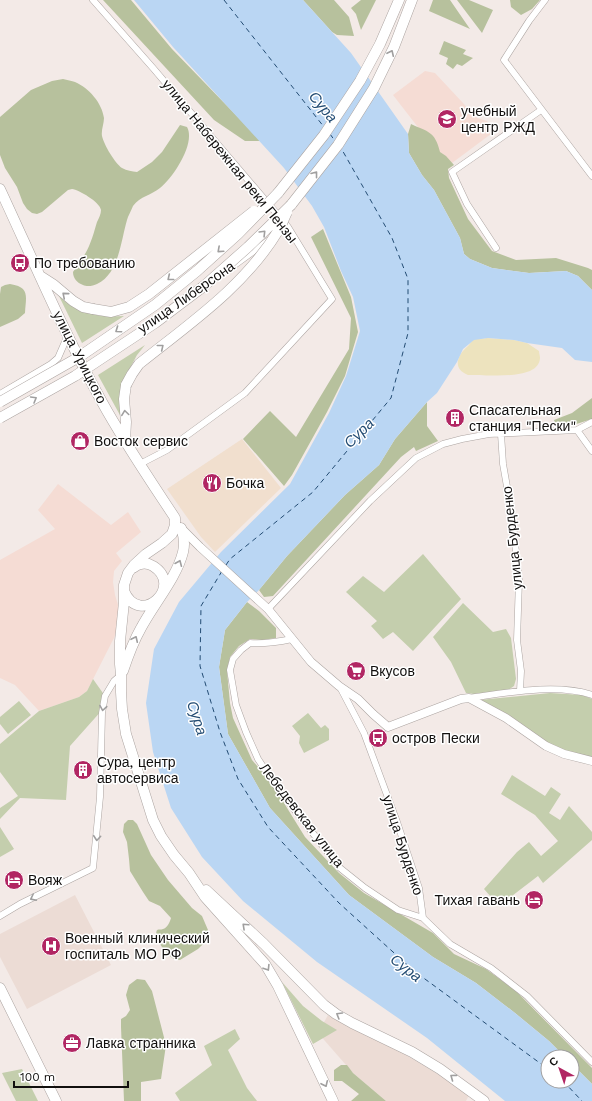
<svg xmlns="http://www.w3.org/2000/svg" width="592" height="1101" viewBox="0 0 592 1101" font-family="'Work Sans',sans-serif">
  <rect width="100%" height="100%" fill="#f3eae7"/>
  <path fill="#f1dfce" d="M242,439L281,488L215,552L201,537L167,489Z"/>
  <path fill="#ecdcd5" d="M75,895L111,965L27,1009L0,957V934Z
    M328,1015L379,1039L453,1083L469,1095L466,1101H386L353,1073L318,1033Z"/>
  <path fill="#f5dcd4" d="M425,71L435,73L477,118L487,121L495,131L448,166L393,95Z
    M58,484L111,525L128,512L141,532L116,553L122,561L114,571L113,582L115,595L119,608L118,630L87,691L79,697L39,711L15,685L0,678V560L55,529L38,510Z"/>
  <path fill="#c4cead" d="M58,294C83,312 90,318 124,316L82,343Z
    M145,345L137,355L123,381L121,417L98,375Z
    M423,554L461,599L413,651L393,632L383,639L371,626L377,621L346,592L363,576L384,592Z
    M463,603L493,632L506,629L511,638L516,679L514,686L508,690L474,694L466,693L451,662L433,637Z
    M93,679L105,696L103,709L70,746L66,800L20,798L0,819V808L18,796L0,772V744L39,711L79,697L87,691Z
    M550,693L582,695L592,699V758L564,752L546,743L479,700Z
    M19,701L31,715L8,734L0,724V717Z
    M308,713L321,728L325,725L329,729V740L304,753L299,743L300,736L292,726Z
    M512,775L545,796L551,787L561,794L549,813L560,820L569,806L592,832V840L543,883L538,876L499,906L484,889L517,852L529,842L541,856L558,841L535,815L501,794Z
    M0,827L14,849L0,857Z
    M282,982L303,1006L322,1021L337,1030L313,1044Z
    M235,1029L240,1039L228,1050L247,1088L257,1101H180L175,1093L212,1065L204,1046Z
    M22,1069L38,1101H16L2,1073Z"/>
  <path fill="#b7c19d" d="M103,0H131L172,49L261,141H245L214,120Z
    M303,0H334L349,17L354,36L337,35L332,32Z
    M361,0H376L361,30L356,14L351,8Z
    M433,0H450L470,29L429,11Z
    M457,0H469L493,10L482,33Z
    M510,0H540L532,9L521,15L511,7Z
    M444,41L466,50L463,54L473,58L462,66L457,64L453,69L446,64L448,58L439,54Z
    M63,79C67,80 72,81 75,82C89,88 102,103 104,118C104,124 101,130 102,136C104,145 115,163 122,168C127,171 132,171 137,172L152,162L162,152L180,125L187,127C196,143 173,178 160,188C152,195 140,196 133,206C131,211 128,216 127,220C121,240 119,274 97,284C93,286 87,287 83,285C77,283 73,278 73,272C77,266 82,260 85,254C91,244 94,232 97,222C99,218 101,214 101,210C100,202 79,190 72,189L68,190L42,212L37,214L32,213L27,209L23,203L17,187L5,168L0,155V117L31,90L52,81Z
    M411,124C428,132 435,131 440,152L446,156L454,165L448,169L449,178L468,219L492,251L516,260L556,258L588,268L592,270V290L578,276L566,271L529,273L492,268L470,259L464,254L460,238L434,190L422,175L409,153L408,134Z
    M323,229L351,297L358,332L345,376L327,412L292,475L284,486L243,439L270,411L296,437L349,349L351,318L311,237Z
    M10,284C30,287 26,296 25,313L18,319L0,327V294L1,287L5,285Z
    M592,398V419L567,427L556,426L554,420L572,413Z
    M427,402V426L438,441L416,451L414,447L401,457L273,596L264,597L259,590L287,556L345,495L379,465L395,439Z
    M247,602L259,611L276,628V638L262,640L250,639L239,646L230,657L227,671L230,703L233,718L252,760L271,782L305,837L339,873L364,893L433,933L454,954L486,969L516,991L592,1068V1084L572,1064V1057H565L549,1041L515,1013L476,983L433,957L349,895L270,808L228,734L219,667L225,630Z
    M128,820H133L137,824L151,855L168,880L192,908L202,916L208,930L207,940L198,949L180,960C177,960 173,959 171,957C165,952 153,938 157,930C159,929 161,930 163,929C167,928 170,922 171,918L160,906L149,901L143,892L130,871L129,859L127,842L123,832L124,824Z
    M137,979L145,980L152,991L166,1045L161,1079L141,1082V1101H124L121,1027V1019L126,1016L130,1010L126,995L129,985Z
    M341,1065H347L353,1073L386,1101H351L359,1094L342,1081H334V1070Z"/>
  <path fill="#ede3be" d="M487,338L514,340L527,343L539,351C539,353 540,356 540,358C539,382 484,374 468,375C452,369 457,355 468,346C470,344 472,340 475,339C478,338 484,339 487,338Z"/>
  <path fill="#bad6f3" d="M134,0H303L351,53L408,134L409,153L422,175L434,190L460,238L464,254L470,259L492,268L529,273L566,271L578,276L592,290V362L575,360L562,348L527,343L514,340L488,338L474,340L463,349L457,362L437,393L427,402L395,439L379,465L345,495L287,556L259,590L247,602L225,630L219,667L228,734L270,808L349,895L433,957L476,983L515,1013L549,1041L565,1057H548V1081H572V1064L592,1084V1101H505L427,1038L317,962L243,901L202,857L171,808L153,752L146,703L154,649L179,602L221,552L290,484L329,413L346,376L360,331L353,297L341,271L324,227L312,206L284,168L173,47Z"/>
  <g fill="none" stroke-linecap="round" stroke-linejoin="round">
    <path stroke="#234c73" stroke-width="1" stroke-dasharray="5 4" stroke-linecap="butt" d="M224,0L324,127
      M330,134L335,141
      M226,565L230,559L313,492L391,398L408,333V279L392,238L341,148
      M222,571L201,606L200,666L220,732L238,779L268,827L339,903L414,971L548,1069
      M563,1081L582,1101"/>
    <g stroke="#aca4a1" stroke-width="7">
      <path id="minor" d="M93,0L153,68L288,227L332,299L245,393L167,450L140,464
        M545,0L529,21L504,60L592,176
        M496,248L467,204L452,172L541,110
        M236,264L269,240
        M0,394L51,364L58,358L68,335
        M577,430L592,451
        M501,434L503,464L512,515L519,580L517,640L521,671L520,691
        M268,609L370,501L416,458L443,444L462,439L489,434L577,430L592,422
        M292,639C278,642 265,644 250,643L241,650L233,659L230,670L236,705L246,732L258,759L276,786L340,868L365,888L398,910L423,918L450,944L491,968L527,996L592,1062
        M340,687L364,733L397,822L419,888L423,918
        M469,698C506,693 556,683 592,695
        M0,916L20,904L93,868L100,797L102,713L105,696L114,681L121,675"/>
    </g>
    <g stroke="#aca4a1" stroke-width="9">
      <path id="tertiary" d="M181,528L200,547L268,609L311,662L339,686L358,699L373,714L388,727L461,699L469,698L506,718L546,746L564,754L592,761"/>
    </g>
    <g stroke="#aca4a1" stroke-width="11">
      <path id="primary" d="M0,189C33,260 64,333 102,402C124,442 150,480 175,518V525L172,534L162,543L146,554L134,565L128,573L124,585V602L120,641V664L121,675V692L122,709L126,734L153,820L161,836L174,855L189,873L205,897L265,964L278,986L333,1101
        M278,193L324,135L360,81L380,44L399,0
        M291,205L338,145L374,88L394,47L412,0
        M40,276L54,285L73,301L83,307L93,309
        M125,441L126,422L124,399L126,385
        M124,591C140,628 185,586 153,566C146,562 139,563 133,568
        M123,671C128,656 133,642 141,628C153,605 177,577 183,552C185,544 184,536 181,528
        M206,890L264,944L324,1005L336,1014L352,1023L412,1052L440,1069L484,1101
        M0,988L56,1101"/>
    </g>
    <use href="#minor" stroke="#fff" stroke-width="6"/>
    <use href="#tertiary" stroke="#fff" stroke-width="8"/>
    <use href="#primary" stroke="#fff" stroke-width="10"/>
    <g stroke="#aca4a1" stroke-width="11" stroke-linecap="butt">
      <path id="primary-bridge" d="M93,309L111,312L129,307L149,294L254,211
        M126,385L132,374L139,364C189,324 244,287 278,231C282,225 284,218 287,212
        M0,402L79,357L155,305L197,271L238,234L278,193
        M0,418L75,376L155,323L204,286L248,247L291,205"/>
    </g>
    <use href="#primary-bridge" stroke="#fff" stroke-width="10"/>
  </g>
  <defs><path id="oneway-chevron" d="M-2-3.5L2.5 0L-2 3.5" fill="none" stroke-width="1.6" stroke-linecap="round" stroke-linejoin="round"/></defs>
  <g stroke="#a09f9f">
    <use href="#oneway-chevron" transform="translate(391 53) rotate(-65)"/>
    <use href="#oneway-chevron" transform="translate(315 174) rotate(-52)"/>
    <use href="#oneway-chevron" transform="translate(263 233) rotate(-45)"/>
    <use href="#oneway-chevron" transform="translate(220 250) rotate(138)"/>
    <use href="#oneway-chevron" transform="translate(170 278) rotate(141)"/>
    <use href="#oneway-chevron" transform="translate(65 295) rotate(-140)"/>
    <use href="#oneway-chevron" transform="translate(118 330) rotate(145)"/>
    <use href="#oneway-chevron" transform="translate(161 347) rotate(-39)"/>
    <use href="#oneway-chevron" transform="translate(34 399) rotate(-30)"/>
    <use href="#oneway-chevron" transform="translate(125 413) rotate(-98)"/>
    <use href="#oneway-chevron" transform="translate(179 563) rotate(-67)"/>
    <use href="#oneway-chevron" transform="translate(135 639) rotate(-65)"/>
    <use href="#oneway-chevron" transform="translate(103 708) rotate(99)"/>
    <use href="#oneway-chevron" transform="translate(97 838) rotate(95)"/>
    <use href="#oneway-chevron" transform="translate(33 898) rotate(153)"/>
    <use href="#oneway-chevron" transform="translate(245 926) rotate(-137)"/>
    <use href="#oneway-chevron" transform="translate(267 968) rotate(58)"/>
    <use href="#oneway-chevron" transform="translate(339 1015) rotate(-149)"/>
    <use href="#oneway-chevron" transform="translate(453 1077) rotate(-144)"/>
    <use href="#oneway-chevron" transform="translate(325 1084) rotate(65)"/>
  </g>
  <defs>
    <g id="university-disc" transform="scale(1)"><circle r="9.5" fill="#b12663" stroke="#fff"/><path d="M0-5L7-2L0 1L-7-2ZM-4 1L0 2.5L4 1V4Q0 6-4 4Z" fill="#fff"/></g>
    <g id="bus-disc" transform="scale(1)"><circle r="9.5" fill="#b12663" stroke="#fff"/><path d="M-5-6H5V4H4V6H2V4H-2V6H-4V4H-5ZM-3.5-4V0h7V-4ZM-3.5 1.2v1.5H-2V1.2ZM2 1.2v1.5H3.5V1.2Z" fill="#fff"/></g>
    <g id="building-disc" transform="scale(1)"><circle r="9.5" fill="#b12663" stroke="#fff"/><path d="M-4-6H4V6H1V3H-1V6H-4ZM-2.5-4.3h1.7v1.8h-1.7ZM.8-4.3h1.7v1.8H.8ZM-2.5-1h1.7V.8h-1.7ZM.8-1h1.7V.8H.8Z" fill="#fff"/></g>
    <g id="shop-disc" transform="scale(1)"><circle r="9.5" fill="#b12663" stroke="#fff"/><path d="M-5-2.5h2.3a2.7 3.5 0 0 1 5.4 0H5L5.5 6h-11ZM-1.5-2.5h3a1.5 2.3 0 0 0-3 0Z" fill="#fff"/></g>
    <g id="restaurant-disc" transform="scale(1)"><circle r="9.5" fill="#b12663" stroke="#fff"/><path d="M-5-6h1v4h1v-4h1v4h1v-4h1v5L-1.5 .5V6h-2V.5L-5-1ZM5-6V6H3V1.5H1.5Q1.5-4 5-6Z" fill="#fff"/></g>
    <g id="supermarket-disc" transform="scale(1)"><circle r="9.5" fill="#b12663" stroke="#fff"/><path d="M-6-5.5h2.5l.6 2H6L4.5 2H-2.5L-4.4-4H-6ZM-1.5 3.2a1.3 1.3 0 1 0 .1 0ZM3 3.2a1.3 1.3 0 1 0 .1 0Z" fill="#fff"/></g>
    <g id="hotel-disc" transform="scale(1)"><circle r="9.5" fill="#b12663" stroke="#fff"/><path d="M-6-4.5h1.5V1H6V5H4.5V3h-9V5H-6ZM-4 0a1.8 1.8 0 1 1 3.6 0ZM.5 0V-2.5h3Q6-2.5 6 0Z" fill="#fff"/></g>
    <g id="hospital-disc" transform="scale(1)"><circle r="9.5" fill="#b12663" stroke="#fff"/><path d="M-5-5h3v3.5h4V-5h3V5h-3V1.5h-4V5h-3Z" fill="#fff"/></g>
    <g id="office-disc" transform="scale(1)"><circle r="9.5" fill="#b12663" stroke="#fff"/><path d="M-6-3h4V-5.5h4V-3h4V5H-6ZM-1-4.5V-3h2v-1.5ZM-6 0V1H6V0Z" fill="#fff"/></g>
  </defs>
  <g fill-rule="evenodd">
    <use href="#university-disc" x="447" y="119"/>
    <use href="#bus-disc" x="20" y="263"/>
    <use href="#building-disc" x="455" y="418"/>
    <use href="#shop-disc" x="80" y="441"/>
    <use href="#restaurant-disc" x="212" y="483"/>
    <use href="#supermarket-disc" x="356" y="671"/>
    <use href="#bus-disc" x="378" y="738"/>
    <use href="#building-disc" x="83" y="770"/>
    <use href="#hotel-disc" x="14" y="880"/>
    <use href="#hotel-disc" x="534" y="900"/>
    <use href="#hospital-disc" x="51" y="946"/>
    <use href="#office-disc" x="72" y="1043"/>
  </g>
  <g text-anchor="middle" stroke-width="3" stroke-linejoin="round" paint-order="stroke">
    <g font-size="14" fill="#110f0e" stroke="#fff" text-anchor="start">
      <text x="461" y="116">учебный<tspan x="461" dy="16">центр РЖД</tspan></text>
      <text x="34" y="268">По требованию</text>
      <text x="469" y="415">Спасательная<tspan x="469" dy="16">станция "Пески"</tspan></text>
      <text x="94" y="446">Восток сервис</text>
      <text x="226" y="488">Бочка</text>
      <text x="370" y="676">Вкусов</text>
      <text x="392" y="743">остров Пески</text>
      <text x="97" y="767">Сура, центр<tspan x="97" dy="16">автосервиса</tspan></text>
      <text x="28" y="885">Вояж</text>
      <text x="520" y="905" text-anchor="end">Тихая гавань</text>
      <text x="65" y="943">Военный клинический<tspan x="65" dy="16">госпиталь МО РФ</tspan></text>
      <text x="86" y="1048">Лавка странника</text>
    </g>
    <g font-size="14" fill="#110f0e" stroke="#fff">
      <text transform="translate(230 161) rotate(51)" y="5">улица Набережная реки Пензы</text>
      <text transform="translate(186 297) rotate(-35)" y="5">улица Либерсона</text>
      <text transform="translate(80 357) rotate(63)" y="5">улица Урицкого</text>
      <text transform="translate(512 538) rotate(-96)" y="5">улица Бурденко</text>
      <text transform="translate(302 815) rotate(52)" y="5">Лебедевская улица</text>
      <text transform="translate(403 845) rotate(72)" y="5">улица Бурденко</text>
    </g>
    <g font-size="15" font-style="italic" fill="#234c73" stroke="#fff">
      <text transform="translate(323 107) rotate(50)" y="5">Сура</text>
      <text transform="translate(359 433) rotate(-44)" y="5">Сура</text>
      <text transform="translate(197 718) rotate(72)" y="5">Сура</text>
      <text transform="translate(406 968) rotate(38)" y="5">Сура</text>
    </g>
  </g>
  <g transform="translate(560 1069) rotate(320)"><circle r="19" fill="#ffffff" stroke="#a09f9f"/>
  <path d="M0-3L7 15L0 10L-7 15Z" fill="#b12663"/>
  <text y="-6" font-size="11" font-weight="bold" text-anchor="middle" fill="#110f0e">С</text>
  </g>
  <path d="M14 1081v6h114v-6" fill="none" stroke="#110f0e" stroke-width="2"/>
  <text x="20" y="1081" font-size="12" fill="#110f0e" stroke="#ffffff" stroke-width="3" paint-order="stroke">100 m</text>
</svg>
